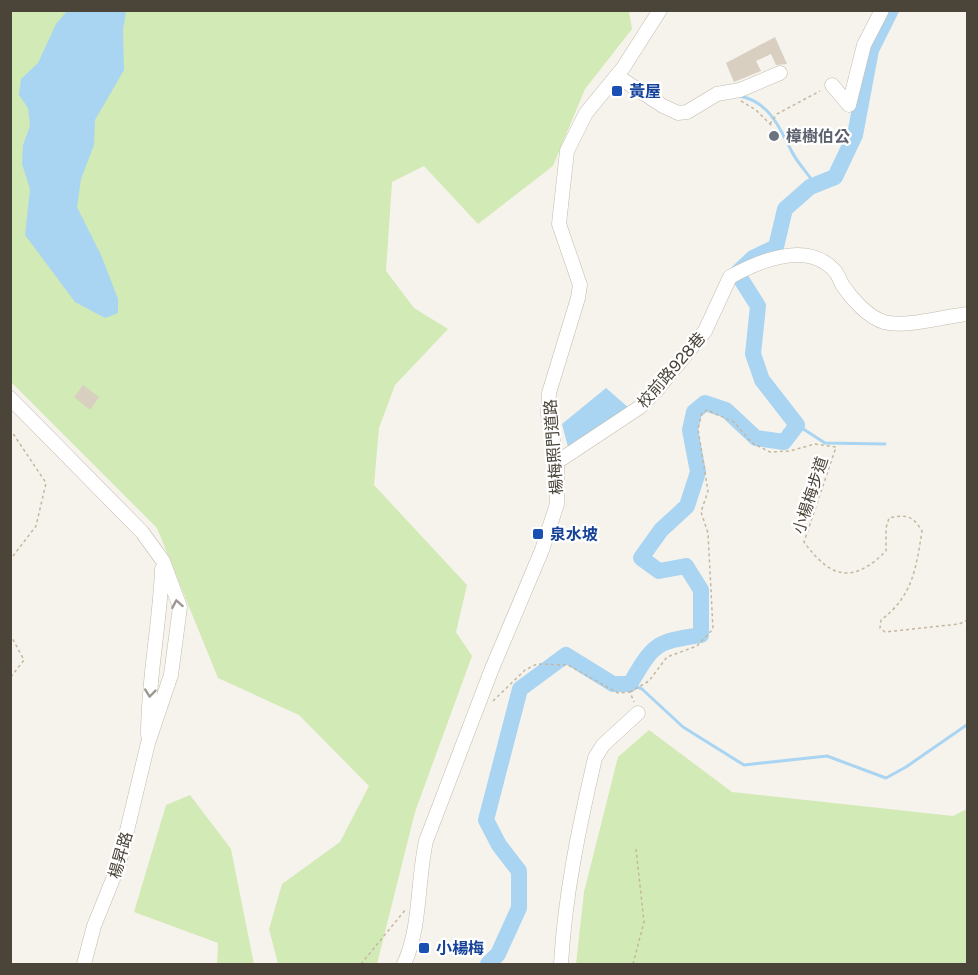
<svg xmlns="http://www.w3.org/2000/svg" width="978" height="975" viewBox="0 0 978 975" font-family="'Public Sans','Noto Sans TC',sans-serif">
  <rect width="100%" height="100%" fill="#f6f3ec"/>
  <path fill="#d2eab5" d="M10,11H629L632,29L585,89L553,166L478,224L424,166L392,182L386,271L414,308L448,329L395,385L379,428L374,485L467,585L456,632L472,656L415,812L377,964H278L269,929L282,884L340,842L369,786L299,715L218,678L157,528L11,382Z
    M649,730L732,792L953,816L967,809V964H576L584,892L618,757Z
    M190,795L231,849L254,964H217L218,943L134,912L166,805Z"/>
  <path fill="#a9d4f2" d="M68,10L126,11L123,30L124,70L95,120L94,145L81,179L77,207L101,255L118,299V313L105,318L75,302L25,235L30,189L22,164L23,145L30,126L28,108L19,95L21,79L38,63L56,24Z
    M606,388L629,408L568,447L562,424Z"/>
  <g fill="none" stroke-linecap="round" stroke-linejoin="round">
    <path stroke="#a9d4f2" stroke-width="3" d="M739,96C768,101 779,126 791,150C797,163 808,173 815,185
      M797,425L825,443L885,444
      M630,684L642,689L683,727L744,765L827,756L886,778L906,767L968,724"/>
    <path stroke="#a9d4f2" stroke-width="16" d="M488,964L498,954L519,908V871L499,845L486,820L520,689L566,655L613,684H630C654,644 654,642 701,635V590L686,566L659,571L641,558L661,530L687,506L698,472L690,430L694,412L705,403L726,410L756,438L784,442L797,425L762,380L753,354L758,306L737,273L753,258L776,247L785,209L810,187L835,177L855,135L871,50L891,10"/>
  </g>
  <path fill="#d8cfc1" d="M775,37L787,64L776,65L771,54L756,61L761,71L734,82L726,63Z
    M83,385L99,397L90,410L74,397Z"/>
  <g fill="none" stroke-linecap="round" stroke-linejoin="round">
    <g stroke="#c2bbae" stroke-width="15">
      <path id="minor" d="M617,76L663,106L678,113L687,112L717,94L740,90L780,73
        M832,85L849,105L864,45L882,10
        M10,398L142,532L163,561L180,607L171,675L148,743L119,864L94,926L84,964
        M557,462L640,407L656,391L705,331L730,277C759,261 806,240 834,270C838,274 840,281 843,286C852,299 868,317 884,322C906,328 945,316 968,314
        M148,735C148,679 160,624 162,569
        M404,964C421,927 417,882 426,841L491,671L542,550L557,504V462L548,414L549,393L578,298L580,285L559,224L567,151L586,113L623,68L660,10
        M561,964C565,894 579,827 595,758L603,745L638,713"/>
    </g>
    <path stroke="#c4b79f" stroke-width="1.5" stroke-dasharray="3 3" stroke-linecap="butt" d="M741,101L756,110L773,127
      M770,124L777,114L820,91
      M10,429L46,483L36,526L10,560
      M10,634L24,660L10,678
      M630,692L649,681L667,657L697,646L713,629L708,533L701,512L708,491L698,429L702,413L707,410L734,422L752,443L770,452L790,451L815,444L836,447L804,542C831,579 853,584 886,551V528L889,518C907,514 913,516 922,531C916,568 913,596 881,620L880,628L885,632L959,624L968,620
      M493,701L525,670L537,664L568,665L618,693L630,692L634,702
      M361,964L406,909
      M515,964H517
      M633,964L644,922L636,849"/>
    <use href="#minor" stroke="#fff" stroke-width="14"/>
  </g>
  <defs><path id="oneway-chevron" d="M-2-3.5L2.5 0L-2 3.5" fill="none" stroke-width="1.6" stroke-linecap="round" stroke-linejoin="round" transform="scale(1.5)"/></defs>
  <g stroke="#9c9892">
    <use href="#oneway-chevron" transform="translate(177 604) rotate(-100)"/>
    <use href="#oneway-chevron" transform="translate(150 693) rotate(96)"/>
  </g>
  <g fill="#1a4fb4" stroke="#fff" stroke-width="2">
    <rect x="611" y="85" width="12" height="12" rx="3"/>
    <rect x="532" y="528" width="12" height="12" rx="3"/>
    <rect x="418" y="942" width="12" height="12" rx="3"/>
  </g>
  <circle fill="#6b7280" stroke="#fff" stroke-width="2" cx="774" cy="136" r="6"/>
  <g text-anchor="middle" stroke-width="4.5" stroke-linejoin="round" paint-order="stroke">
    <g font-size="16" font-weight="bold" fill="#164399" stroke="#fff" text-anchor="start">
      <text x="629" y="97">黃屋</text>
      <text x="550" y="540">泉水坡</text>
      <text x="436" y="954">小楊梅</text>
    </g>
    <g font-size="16" font-weight="bold" fill="#5b616d" stroke="#fff" text-anchor="start">
      <text x="786" y="142">樟樹伯公</text>
    </g>
    <g font-size="16" fill="#4b4439" stroke="#fff">
      <text transform="translate(671 370) rotate(-49)" y="6">校前路928巷</text>
      <text transform="translate(553 447) rotate(-94)" y="6">楊梅照門道路</text>
      <text transform="translate(810 495) rotate(-72)" y="6">小楊梅步道</text>
      <text transform="translate(120 855) rotate(-74)" y="6">楊昇路</text>
    </g>
  </g>
  <rect width="978" height="975" fill="none" stroke="#4b4439" stroke-width="24"/>
</svg>
